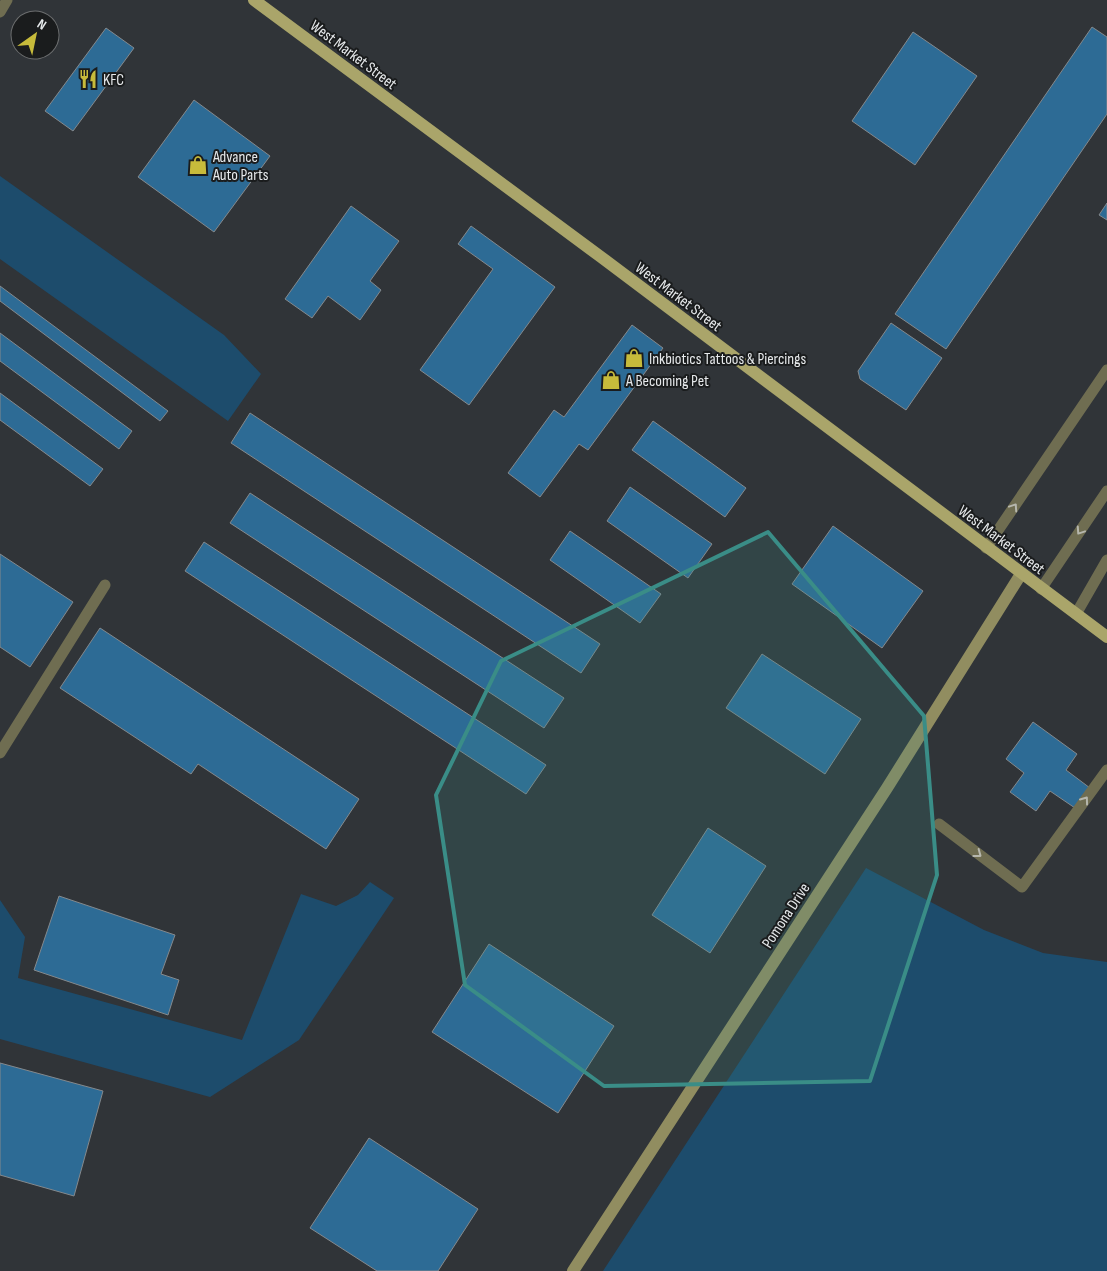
<svg xmlns="http://www.w3.org/2000/svg" width="1107" height="1271" viewBox="0 0 1107 1271" font-family="'Sofia Sans Condensed',sans-serif">
  <rect width="100%" height="100%" fill="#303438"/>
  <path fill="#1d4c6c" d="M0,176L224,335L261,374L228,421L0,259Z
    M866,868L984,930L1043,953L1107,962V1271H603Z
    M370,882L394,898L299,1040L210,1097L0,1039V900L25,937L18,978L242,1040L301,894L336,906L358,895Z"/>
  <path fill="#2d6b95" stroke="#84898d" d="M1092,27L1107,37V114L946,349L895,314Z
    M106,28L134,48L73,131L45,111Z
    M913,32L977,76L915,165L852,121Z
    M194,100L270,156L214,232L138,177Z
    M1107,203V220L1099,215Z
    M351,206L399,241L370,281L381,290L360,320L328,296L312,318L285,299Z
    M471,226L555,287L469,405L420,370L493,269L458,244Z
    M0,286L168,411L160,421L0,301Z
    M891,323L942,358L906,410L860,379L858,371Z
    M632,325L663,348L588,450L579,444L540,497L508,473L554,410L564,417Z
    M0,333L132,431L119,449L0,361Z
    M0,393L103,469L90,486L0,420Z
    M250,413L600,644L581,673L231,443Z
    M653,421L746,488L725,517L632,450Z
    M630,487L712,544L688,578L607,521Z
    M250,493L564,698L544,728L230,523Z
    M833,526L923,591L882,648L792,584Z
    M570,531L661,594L640,623L550,560Z
    M204,542L546,765L526,794L185,571Z
    M0,554L73,602L30,667L0,647Z
    M100,628L359,799L326,849L198,764L191,774L60,688Z
    M762,654L861,719L825,774L726,708Z
    M1033,722L1077,754L1066,770L1090,788L1075,808L1050,791L1036,811L1010,792L1024,773L1006,759Z
    M708,828L766,866L710,953L652,915Z
    M59,896L175,935L161,974L179,980L168,1015L34,970Z
    M489,944L614,1026L558,1113L432,1032Z
    M0,1063L103,1091L74,1196L0,1175Z
    M369,1138L478,1209L438,1271H377L310,1228Z"/>
  <g fill="none" stroke-linecap="round" stroke-linejoin="round">
    <path stroke="#6f6d51" stroke-width="11" d="M0,12L7,0
      M986,548L1107,370
      M1041,589L1107,491
      M1076,614L1107,560
      M0,753L105,585
      M939,824L1022,887L1107,770"/>
    <path stroke="#918d60" stroke-width="12" d="M573,1271L887,788L1021,574"/>
    <path stroke="#aaa56a" stroke-width="12" d="M254,0L601,257L1107,637"/>
  </g>
  <defs><path id="oneway-chevron" d="M-2-3.5L2.5 0L-2 3.5" fill="none" stroke-width="1.6" stroke-linecap="round" stroke-linejoin="round" transform="scale(1.25)"/></defs>
  <g stroke="#b6b7ad">
    <use href="#oneway-chevron" transform="translate(1014 507) rotate(-56)"/>
    <use href="#oneway-chevron" transform="translate(1080 531) rotate(124)"/>
    <use href="#oneway-chevron" transform="translate(1085 800) rotate(-54)"/>
    <use href="#oneway-chevron" transform="translate(978 854) rotate(37)"/>
  </g>
  <path fill="#3a8d87" fill-opacity="0.2" stroke="#3a8d87" stroke-width="4" stroke-linejoin="round" d="M768,532L924,716L937,875L870,1081L604,1086L465,985L436,795L501,661Z"/>
  <defs>
    <g id="restaurant-bare" transform="scale(1.5)"><path d="M-5-6h1v4h1v-4h1v4h1v-4h1v5L-1.5 .5V6h-2V.5L-5-1ZM5-6V6H3V1.5H1.5Q1.5-4 5-6Z" fill="#c7bb3b" stroke="#1a1c1d" stroke-width="2.5" paint-order="stroke"/></g>
    <g id="shop-bare" transform="scale(1.5)"><path d="M-5-2.5h2.3a2.7 3.5 0 0 1 5.4 0H5L5.5 6h-11ZM-1.5-2.5h3a1.5 2.3 0 0 0-3 0Z" fill="#c7bb3b" stroke="#1a1c1d" stroke-width="2.5" paint-order="stroke"/></g>
  </defs>
  <g fill-rule="evenodd">
    <use href="#restaurant-bare" x="88" y="79"/>
    <use href="#shop-bare" x="198" y="165"/>
    <use href="#shop-bare" x="634" y="358"/>
    <use href="#shop-bare" x="611" y="380"/>
  </g>
  <g text-anchor="middle" stroke-width="4" stroke-linejoin="round" paint-order="stroke">
    <g font-size="16" fill="#e6e9eb" stroke="#1a1c1d">
      <text transform="translate(354 54) rotate(37)" y="6">West Market Street</text>
      <text transform="translate(679 296) rotate(37)" y="6">West Market Street</text>
      <text transform="translate(1002 539) rotate(37)" y="6">West Market Street</text>
      <text transform="translate(785 915) rotate(-57)" y="6">Pomona Drive</text>
    </g>
    <g font-size="16" fill="#e6e9eb" stroke="#1a1c1d" text-anchor="start">
      <text x="103" y="85">KFC</text>
      <text x="213" y="162">Advance<tspan x="213" dy="18">Auto Parts</tspan></text>
      <text x="649" y="364">Inkbiotics Tattoos &amp; Piercings</text>
      <text x="626" y="386">A Becoming Pet</text>
    </g>
  </g>
  <g transform="translate(35 35) rotate(33)"><circle r="24" fill="#1a1c1d" stroke="#6c6e6f"/>
  <path d="M0-4L9 19L0 12L-9 19Z" fill="#c7bb3b"/>
  <text y="-8" font-size="14" font-weight="bold" text-anchor="middle" fill="#e6e9eb">N</text>
  </g>
</svg>
